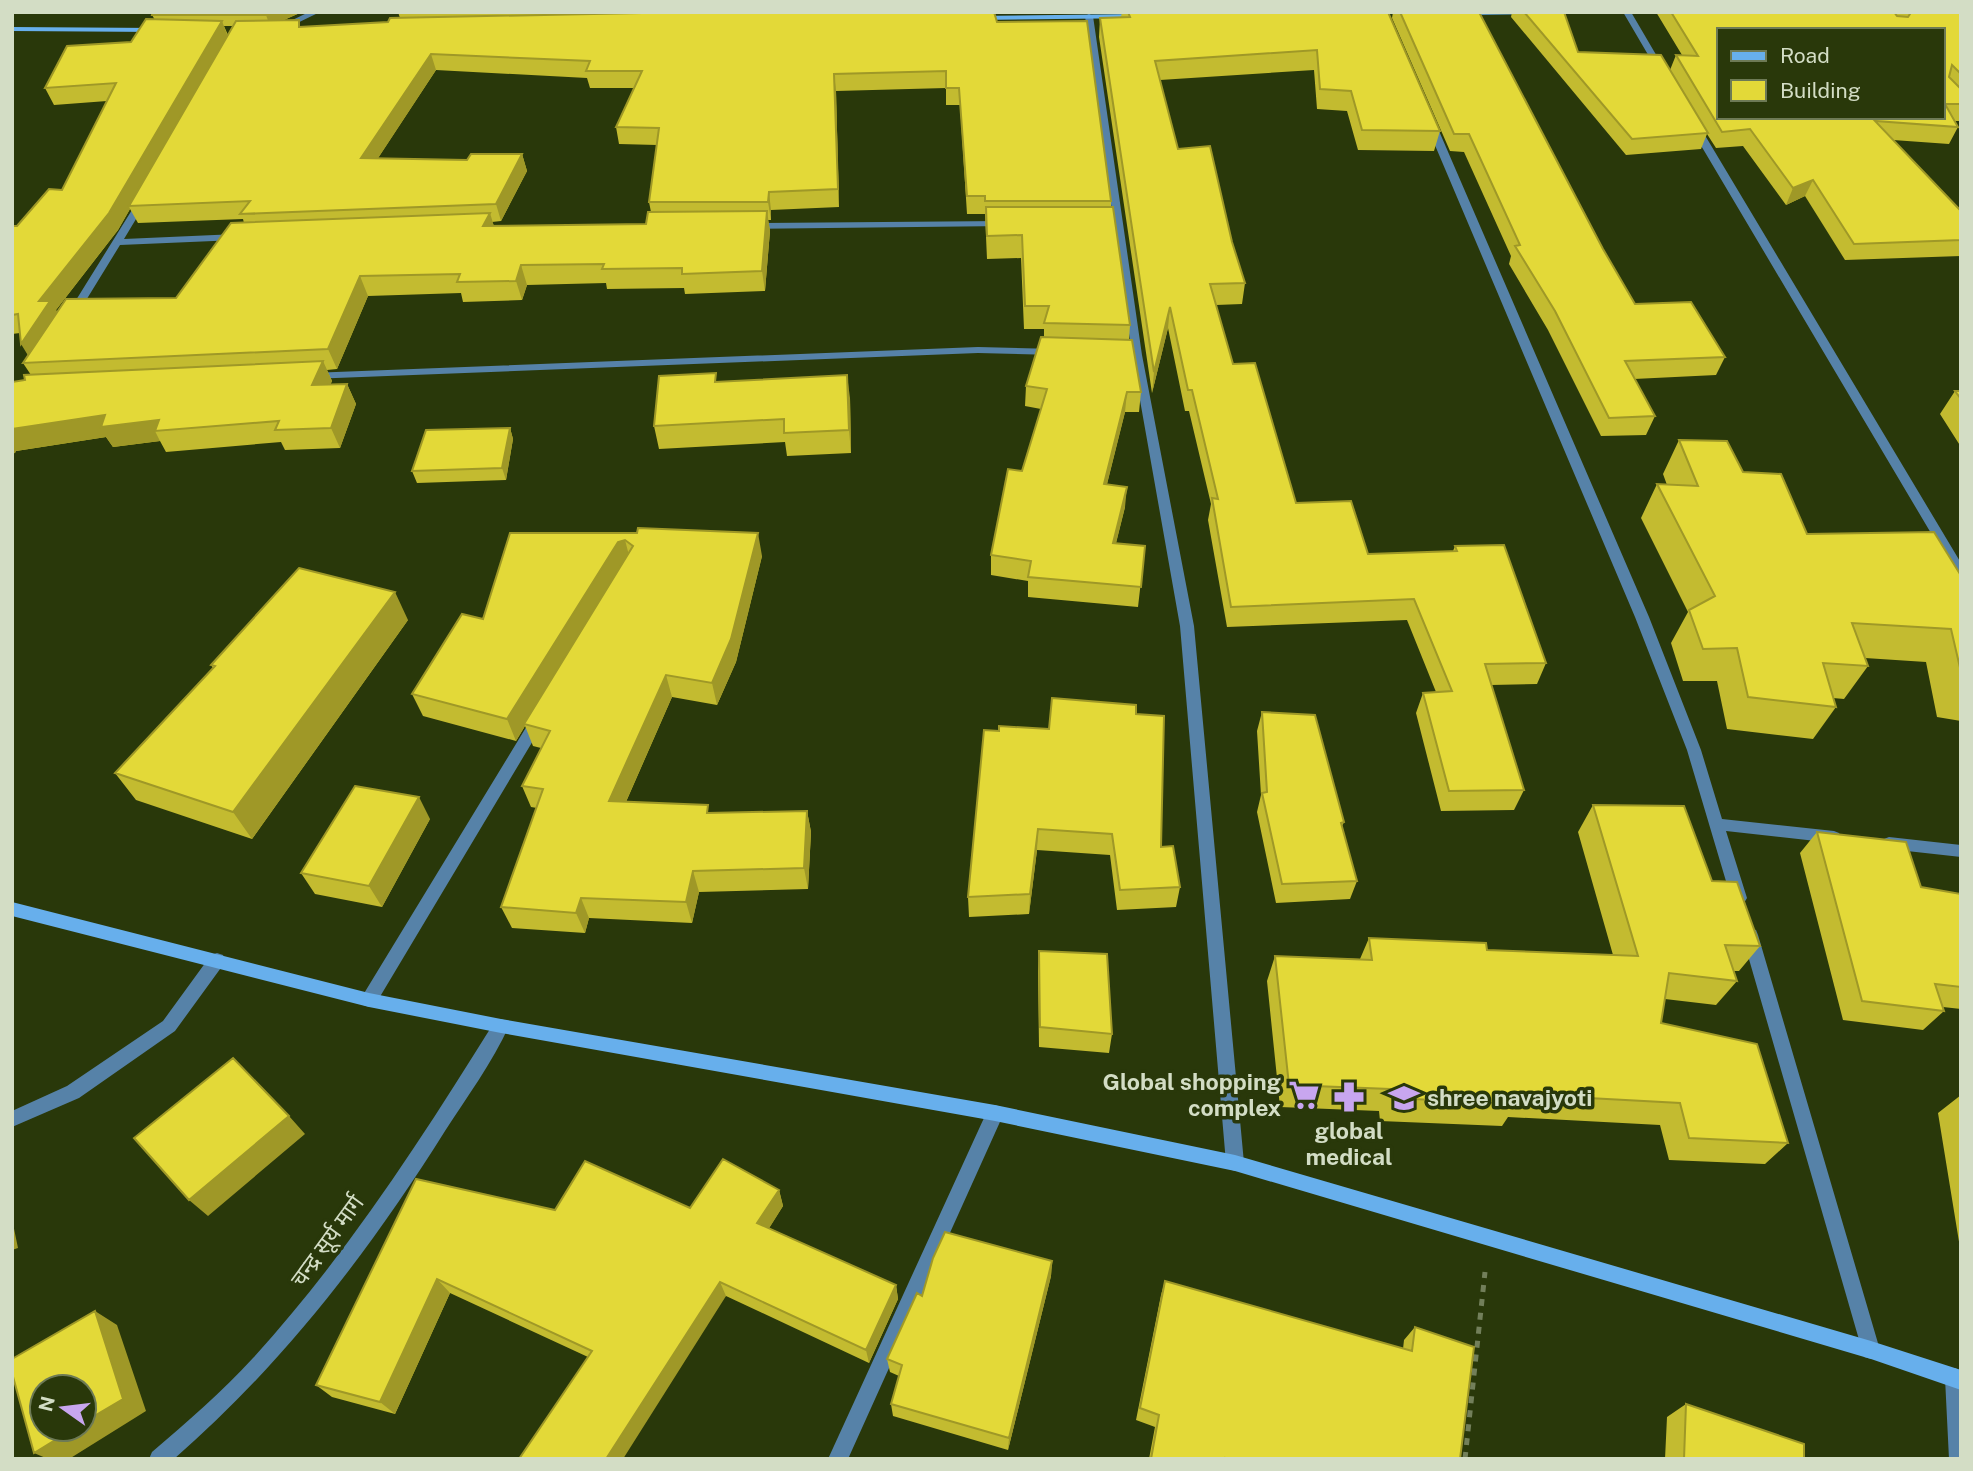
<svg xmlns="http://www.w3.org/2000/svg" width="1973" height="1471" viewBox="0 0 1973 1471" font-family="'Public Sans','Noto Sans Devanagari',sans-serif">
  <rect width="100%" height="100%" fill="#29380a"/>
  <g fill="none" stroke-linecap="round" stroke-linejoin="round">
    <path stroke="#727f5a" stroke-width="5" stroke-dasharray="7 7" stroke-linecap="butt" d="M1465,1459L1485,1272"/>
    <path fill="#5682a8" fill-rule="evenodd" d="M309,12H320L285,29L278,27Z
      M1623,12H1631L1665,70L1664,72L1657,70Z
      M1089,14L1093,16L1142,355L1194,626L1244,1163L1241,1169L1235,1171L1229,1169L1226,1163L1180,626L1132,355L1085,16Z
      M1431,121L1436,124L1649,617L1701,750L1722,819L1834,831L1839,833L1841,837L1839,841L1834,843L1726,831L1747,898L1744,903L1739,905L1734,903L1731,898L1687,750L1635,617L1426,124Z
      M1695,124L1700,127L1961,563V578L1957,577L1690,127Z
      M140,197L148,199L124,239L237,234L242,237L237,240L120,245L77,315H69L68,313Z
      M1003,221L1006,222V226L750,229L745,226L750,223Z
      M978,347L1056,349L1061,352L1056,355L978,353L310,379L304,376L310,373Z
      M538,715L543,716L545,720L543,724L375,1005L369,1007L363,1005L361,1000L363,995L533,716Z
      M1889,837L1961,845V857L1889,849L1884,847L1882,843L1884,839Z
      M1750,928L1756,930L1758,935L1880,1350L1878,1357L1871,1359L1864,1357L1862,1350L1742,935L1744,930Z
      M217,953L223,955L225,960L223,965L175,1031L79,1098L12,1127V1111L67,1086L163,1021L211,955Z
      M501,1019L507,1021L509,1026C492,1063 467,1097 445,1131C369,1252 283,1364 174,1459H149L152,1452C187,1422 222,1392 253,1358C347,1255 422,1138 495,1021Z
      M995,1105L1001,1107L1004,1113L848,1459H828L989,1107Z
      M1955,1368L1961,1371V1459H1949L1945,1378L1948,1371Z"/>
    <path fill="#67afec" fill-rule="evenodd" d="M1552,12L1548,14L1462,15L1458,13Z
      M1138,14H1141V18L976,20L972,18L976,16Z
      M12,27L158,28L162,30L158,32L12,31Z
      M12,902L369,993L501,1019L995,1105L1235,1155L1871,1341L1961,1370V1390L1871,1359L1235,1171L995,1121L501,1033L369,1007L12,916Z"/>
  </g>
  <path fill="#c3bb30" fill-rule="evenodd" d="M302,12L284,20L301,27L388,22L400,18L398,12H994L997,22L1111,201V207L1130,325L1129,340L1141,392L1139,412H1125L1107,484L1125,507L1116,543L1145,546L1138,607L1028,597V581L991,575V555L1022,471L1041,409L1025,406L1026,386L1044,337V329H1024L1021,258L987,259L985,214H967L960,105H946V88L836,91L839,207L771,210V220H768L770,231L765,291L685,294L684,288L607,289L606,283L527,285L522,300L463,302L461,293L368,296L337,369L327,370L332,381L330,385L347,384L356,404L340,448L285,450L281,442L166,452L160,441L113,447L106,437L16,451L15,453L25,380L31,375L23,363L28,355L20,333L12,334V226H17L62,190L107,101L54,105L45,88L131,42L155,20L152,15ZM224,26H233L228,35ZM436,70L587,78L590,88H634L616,127L619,144L657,145L649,202L651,212L646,224L494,226L492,222L501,221L527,171L522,154L467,160L378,158ZM130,209L138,223L243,219L244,223L176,298L57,312L56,310L118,230Z
    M1122,12H1388L1440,131L1434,151L1358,150L1347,111L1317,109L1314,70L1160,80L1178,149L1232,242L1245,283L1242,304L1216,305L1233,364L1296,503L1368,554L1453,551L1455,546L1546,663L1537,684L1491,685L1524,790L1514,810L1441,811L1416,713L1423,693L1436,692L1407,620L1227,627L1208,520L1211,504L1189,411H1185L1168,328L1152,393L1099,37L1100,18L1121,17Z
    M1393,12H1479L1603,249L1635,304L1725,357L1716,375L1634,379L1655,416L1646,435L1601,436L1548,330L1509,264L1511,256L1464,152L1450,151L1392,18Z
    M1512,12H1564L1578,52L1670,70L1676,55H1682L1656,12H1961V121H1955L1958,127L1949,144L1893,140L1961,211V256L1845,260L1805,196L1786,205L1743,146L1716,148L1707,134L1701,149L1626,155L1511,17Z
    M717,382L850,398L851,453L787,456L785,442L659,449L654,426Z
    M1955,391H1961V447L1940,414Z
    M510,428L513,439L506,480L417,483L412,471Z
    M1679,440L1743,472L1807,534L1961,574V721L1937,717L1926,662L1865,658L1868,666L1844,699L1833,698L1836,707L1813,739L1727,729L1717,681H1683L1671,643L1688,612L1641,518L1657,484L1667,485L1663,474Z
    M637,533L762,556L736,662L717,705L672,697L626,802L710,813L807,811L811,832L808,889L699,892L692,923L589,918L585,933L512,928L501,907L537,808L531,807L522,786L541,748L533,746L525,726L516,741L423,716L412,694L483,619Z
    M408,620L252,839L136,800L115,773L213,668L211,665Z
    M1262,712L1344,822L1342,826L1357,881L1350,899L1276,903L1257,812L1261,795L1257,731Z
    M1136,714L1161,847L1180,887L1176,907L1117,910L1110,855L1037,850L1029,914L969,917L968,897L999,731L1049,729Z
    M1593,805L1712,881L1760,946L1739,971H1733L1737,981L1716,1005L1665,999L1661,1023L1788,1143L1765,1164L1669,1160L1660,1125L1508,1117L1502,1126L1380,1121L1379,1111L1280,1107L1267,981L1275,956L1360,959L1369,938L1487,950L1613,955L1578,832Z
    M430,819L382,907L315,894L301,873Z
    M1817,832L1921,887L1961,894V1009L1943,1007L1944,1011L1923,1030L1843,1020L1800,853Z
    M1039,951L1112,1034L1109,1053L1039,1047L1038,971Z
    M1961,1095V1254L1938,1113Z
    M416,1179L555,1210L690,1208L779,1190L783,1206L769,1228L896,1285L898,1299L869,1363L726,1296L588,1357L450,1293L395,1414L332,1397L316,1385Z
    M1052,1261L1051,1276L1008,1450L893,1416L891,1404L899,1376L890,1372L887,1359L922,1296Z
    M1165,1281L1403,1349L1404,1340L1415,1327L1460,1459H1149L1155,1427L1136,1420L1161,1295Z
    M1686,1404L1804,1459H1665L1667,1417Z"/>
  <path fill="#9f9827" d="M273,12H302L270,26L266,15Z
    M222,21L228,37L129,206L130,209L118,230L56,310L61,318L32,362L21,344L39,301Z
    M431,54L436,70L367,175L361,158Z
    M834,74L836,91L839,207L838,189Z
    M522,154L527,171L501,221L496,204Z
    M1813,180L1805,196L1786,205L1793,188Z
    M769,192L771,210V220L768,202Z
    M767,211L770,231L765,291L762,271Z
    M490,213L496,233L483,226Z
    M521,265L527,285L522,300L516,281Z
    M360,276L368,296L337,369L328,349Z
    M1170,307L1168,328L1152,393L1154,372Z
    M323,361L332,381L321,405L312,385Z
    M847,375L850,398L851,453L849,430Z
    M347,384L356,404L340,448L331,428Z
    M1127,392L1125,412L1102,504L1104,484Z
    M105,415L159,420L155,431L160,441L113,447L106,437L16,451L15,453L12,454V429Z
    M510,428L513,439L506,480L502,468Z
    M1127,487L1125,507L1111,563L1113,543Z
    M758,533L762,556L736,662L717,705L712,683Z
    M625,540L631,563L524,724L525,726L516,741L507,719L618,542Z
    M395,592L408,620L252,839L233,812Z
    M666,675L672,697L617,822L609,801Z
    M419,797L430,819L382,907L369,886Z
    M807,811L811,832L808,889L804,868Z
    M1038,829L1037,850L1029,914L1030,894Z
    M693,871L699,892L692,923L686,902Z
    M581,898L589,918L585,933L576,913Z
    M289,1116L305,1134L208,1216L189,1200Z
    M779,1190L783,1206L763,1238L757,1223Z
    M12,1219L18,1248L12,1250Z
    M1052,1261L1051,1276L1008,1450L1009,1438Z
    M437,1279L450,1293L395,1414L380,1402Z
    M720,1282L726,1296L623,1459H606Z
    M896,1285L898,1299L869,1363L866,1350Z
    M95,1311L117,1325L146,1411L69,1459H48L34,1453L73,1429H84Z"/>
  <path fill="#e3d938" stroke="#9f9827" stroke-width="2" fill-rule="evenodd" d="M153,12H273L266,15H152Z
    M691,12H994L997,22L1087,21L1111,201H985V196H967L959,88H946V71L834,74L838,189L769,192L768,202H649L659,128L616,127L642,71H586L590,61L431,54L361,158L467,160L471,154H522L496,204L240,214L250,201L129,206L236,21L299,20V27L388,22L390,18Z
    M1128,12H1388L1440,131L1362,130L1351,91L1320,89L1317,50L1155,61L1178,149L1210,146L1232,242L1245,283L1210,284L1233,364L1255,363L1296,503L1351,501L1368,554L1457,551L1455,546L1504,545L1546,663L1485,664L1524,790L1449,791L1423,693L1452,691L1414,599L1231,607L1212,498L1218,499L1192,390H1188L1170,307L1154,372L1100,18L1130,17Z
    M1400,12H1479L1603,249L1635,304L1691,302L1725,357L1625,361L1655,416L1609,418L1555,311L1515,246L1520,245L1469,134H1454Z
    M1524,12H1564L1578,52L1661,55L1708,133L1632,139Z
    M1671,12H1894L1897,16L1908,17L1910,14L1909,12H1961V74L1952,65L1949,77L1961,89V104H1945L1958,127L1875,121L1961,211V240L1854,244L1813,180L1793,188L1750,129L1722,132L1676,55L1698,56ZM1719,30H1943V117H1719Z
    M146,19L222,21L109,213L39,301H50L21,344L18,314L12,315V226H17L49,189L62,190L116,83L45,88L67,46L131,42Z
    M986,207H1113L1130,325L1044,323L1049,306H1025L1022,235L987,236Z
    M767,211L762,271L682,274V268L602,269L604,264L521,265L516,281L457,282L460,274L360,276L328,349L23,363L66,299L176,298L231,223L490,213L483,226L646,224L648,212Z
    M1041,337L1132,340L1141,392H1127L1104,484L1127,487L1113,543L1145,546L1141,587L1028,577L1031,561L991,555L1008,469L1022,471L1047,389L1026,386Z
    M323,361L312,385L347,384L331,428L275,430L279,421L155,431L159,420L101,427L105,415L12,429V382L25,380L24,375Z
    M716,373L715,382L847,375L849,430L784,433V419L654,426L659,376Z
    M1955,391H1961V399Z
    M510,428L502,468L412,471L426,430Z
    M1679,440L1727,441L1743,472L1781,474L1807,534L1934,532L1960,574H1961V672L1951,629L1852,623L1868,666L1823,663L1836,707L1748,697L1737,648L1703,649L1689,610L1715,596L1657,484L1698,486Z
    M638,528L758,533L731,639L712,683L666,675L609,801L708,805L707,813L807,811L804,868L693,871L686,902L581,898L576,913L501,907L543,789L522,786L550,731L524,724L633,546L625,540L618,542L507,719L412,694L462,614L483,619L510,533H637Z
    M299,568L395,592L233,812L115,773L215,666L211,665Z
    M1052,698L1136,705V714L1164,716L1161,847L1173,846L1180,887L1120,890L1112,834L1038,829L1030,894L968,897L984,730L999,731V726L1049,729Z
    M1262,712L1315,715L1344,822L1341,823L1357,881L1282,884L1262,793L1267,792Z
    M355,786L419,797L369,886L301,873Z
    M1593,805L1684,806L1712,881L1737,882L1760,946L1725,945L1737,981L1669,973L1661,1023L1757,1044L1788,1143L1689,1138L1680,1103L1515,1094L1517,1104L1392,1098L1390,1089L1289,1085L1275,956L1372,960L1369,938L1486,943L1487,950L1638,956Z
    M1817,832L1906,842L1921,887L1961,894V987L1935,984L1944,1011L1862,1001Z
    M1039,951L1107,954L1112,1034L1040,1027Z
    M233,1058L289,1116L189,1200L134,1138Z
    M723,1159L779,1190L757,1223L896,1285L866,1350L720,1282L606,1459H519L592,1351L437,1279L380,1402L316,1385L416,1179L555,1210L585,1161L690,1208Z
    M945,1232L1052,1261L1009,1438L891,1404L902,1365L887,1359L917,1293L922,1296L933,1258Z
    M1165,1281L1412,1351L1415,1327L1474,1347L1460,1459H1228L1225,1458L1224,1459H1151L1159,1415L1140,1408Z
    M95,1311L123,1399L84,1422V1387H42V1429H73L34,1453L12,1373V1359Z
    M1686,1404L1804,1444V1459H1684Z"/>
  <defs>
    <g id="supermarket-bare" transform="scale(2.415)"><path d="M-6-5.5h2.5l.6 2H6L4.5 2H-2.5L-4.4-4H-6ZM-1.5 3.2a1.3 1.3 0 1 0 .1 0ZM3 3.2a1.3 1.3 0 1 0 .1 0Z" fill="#c8a6ef" stroke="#29380a" stroke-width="2.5" paint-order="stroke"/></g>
    <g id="pharmacy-bare" transform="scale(2.415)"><path d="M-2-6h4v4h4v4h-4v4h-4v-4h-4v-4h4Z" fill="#c8a6ef" stroke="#29380a" stroke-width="2.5" paint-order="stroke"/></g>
    <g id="school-bare" transform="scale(2.415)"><path d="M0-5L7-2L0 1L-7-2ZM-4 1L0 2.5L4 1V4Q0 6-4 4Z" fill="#c8a6ef" stroke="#29380a" stroke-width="2.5" paint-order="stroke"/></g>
  </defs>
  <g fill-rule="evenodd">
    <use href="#supermarket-bare" x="1304" y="1095"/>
    <use href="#pharmacy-bare" x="1349" y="1097"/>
    <use href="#school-bare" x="1404" y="1098"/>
  </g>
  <g text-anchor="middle" stroke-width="7" stroke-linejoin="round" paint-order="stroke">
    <g font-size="23" font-weight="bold" fill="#d3ddc5" stroke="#29380a" text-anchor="end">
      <text x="1281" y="1090">Global shopping<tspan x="1281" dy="26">complex</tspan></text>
      <text x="1427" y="1106" text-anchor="start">shree navajyoti</text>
      <text x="1349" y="1139" text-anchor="middle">global<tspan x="1349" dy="26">medical</tspan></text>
    </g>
    <g font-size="23" fill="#d3ddc5" stroke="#29380a">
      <text transform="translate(327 1241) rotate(-54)" y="8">चन्द्र सूर्य मार्ग</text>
    </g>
  </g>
  <rect width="1973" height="1471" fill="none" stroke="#d3ddc5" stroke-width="28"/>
  <rect x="1717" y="28" width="228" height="91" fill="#29380a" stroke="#6d7a55" stroke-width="2"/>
  <rect x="1731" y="51" width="35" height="10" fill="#67afec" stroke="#6d7a55" stroke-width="2"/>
  <text x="1780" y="63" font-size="21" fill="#d3ddc5">Road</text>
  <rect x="1731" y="80" width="35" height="21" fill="#e3d938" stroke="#6d7a55" stroke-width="2"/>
  <text x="1780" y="98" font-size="21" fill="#d3ddc5">Building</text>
  <g transform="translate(63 1408) rotate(284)"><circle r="33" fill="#29380a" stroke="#6d7a55" stroke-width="2"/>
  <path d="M0-5L12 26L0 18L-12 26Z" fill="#c8a6ef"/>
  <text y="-10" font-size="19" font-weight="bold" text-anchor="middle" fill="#d3ddc5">N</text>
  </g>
</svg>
